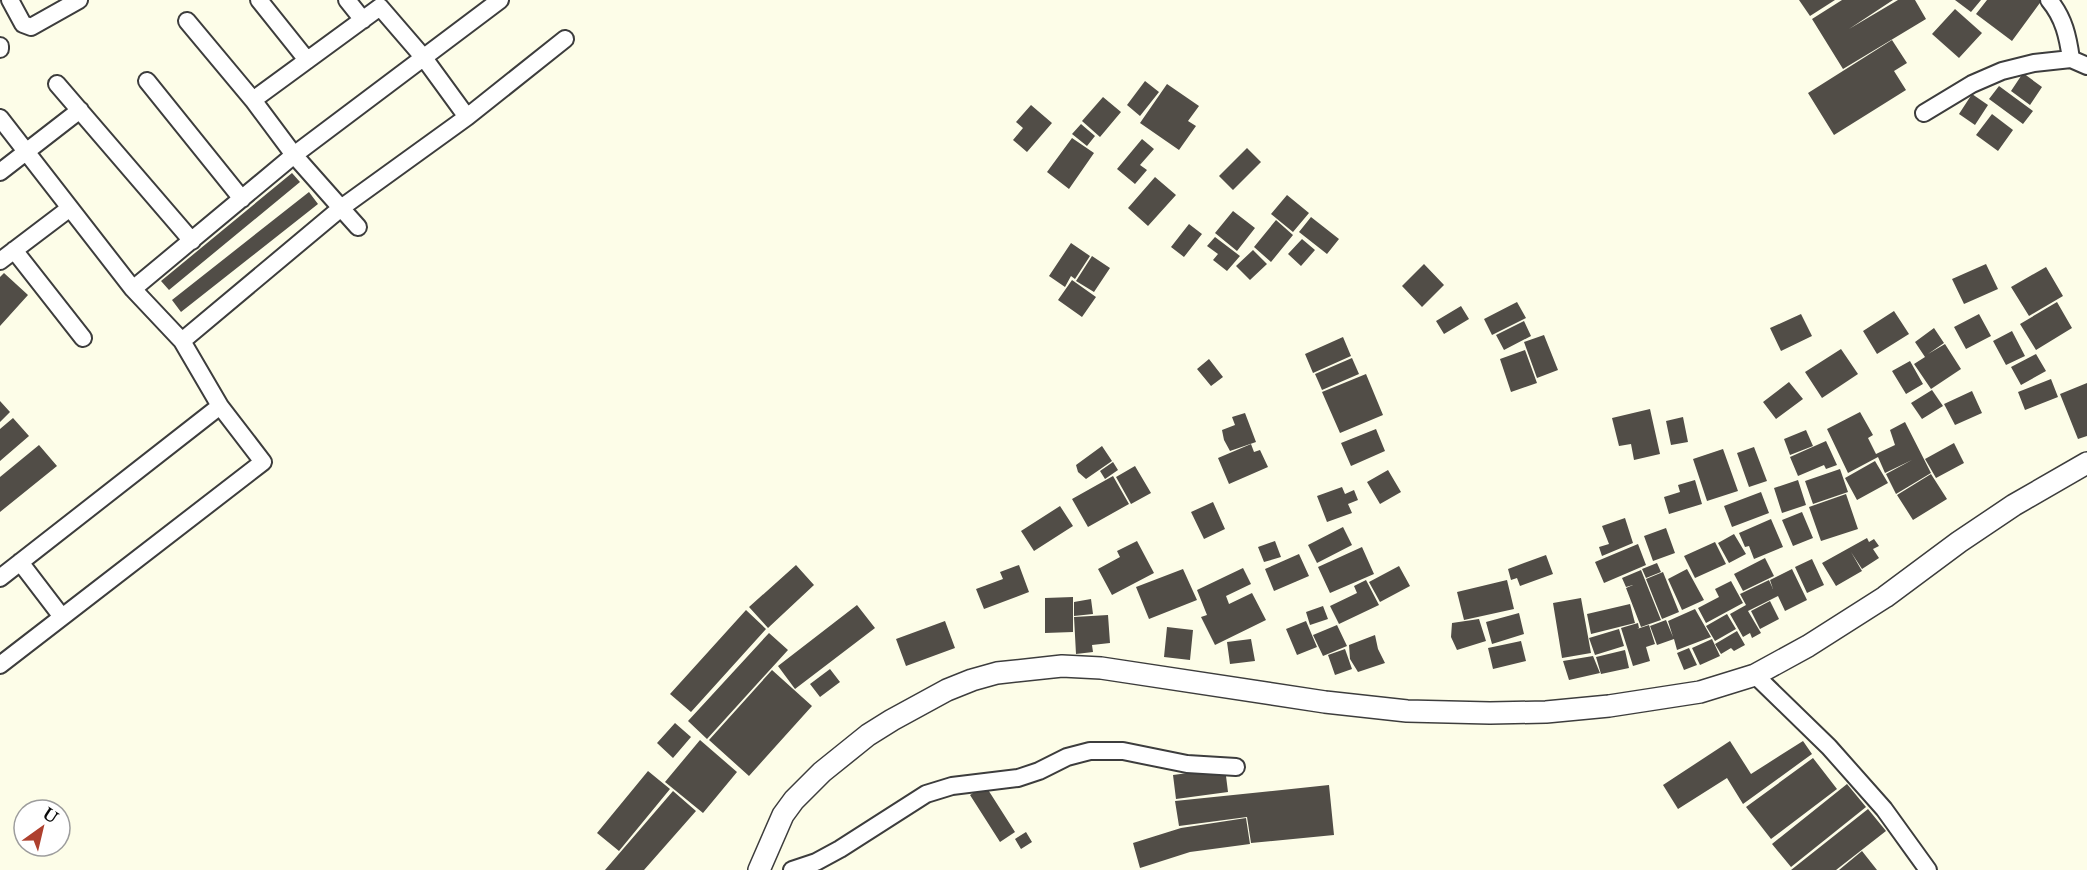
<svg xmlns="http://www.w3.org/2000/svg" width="2087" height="870" viewBox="0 0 2087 870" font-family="'Libre Baskerville',serif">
  <rect width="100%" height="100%" fill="#fdfde8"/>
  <path fill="#514d47" d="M1799,0H1835L1810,16Z
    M1842,0H1893L1849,29L1898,0H1915L1926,19L1843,69L1812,19Z
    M1955,0H1981L1971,12Z
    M1987,0H2042L2012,41L1976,14Z
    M1955,9L1982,33L1959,58L1932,34Z
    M1892,40L1907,63L1894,71L1906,90L1834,135L1808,93Z
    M2023,73L2042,87L2030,105L2011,91Z
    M1145,81L1159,92L1140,116L1127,105Z
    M1167,84L1199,106L1188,121L1196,126L1179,150L1140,123Z
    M1999,86L2033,111L2023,124L1989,99Z
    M1972,94L1988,105L1975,125L1959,114Z
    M1103,97L1121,112L1100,137L1082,121Z
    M1031,105L1052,123L1027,152L1013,140L1023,128L1016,122Z
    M1992,114L2013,130L1998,151L1976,135Z
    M1081,124L1095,136L1087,146L1072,134Z
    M1072,138L1094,153L1069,189L1047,172Z
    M1142,139L1154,149L1140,165L1147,170L1135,184L1117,169Z
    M1247,148L1261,162L1233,190L1219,176Z
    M292,173L300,182L169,290L161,281Z
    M1155,177L1176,195L1148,226L1128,208Z
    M309,192L318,204L181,312L172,300Z
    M1287,195L1309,213L1293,232L1271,214Z
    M1233,211L1255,228L1237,251L1215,233Z
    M1311,217L1339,239L1327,254L1299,232Z
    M1276,220L1293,235L1271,262L1254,247Z
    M1189,224L1202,234L1184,257L1171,247Z
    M1215,237L1240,256L1227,271L1213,260L1218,254L1207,246Z
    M1302,239L1315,250L1301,266L1288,254Z
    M1071,243L1090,256L1075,279L1071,276L1065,287L1049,276Z
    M1253,250L1267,264L1250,280L1236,266Z
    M1092,256L1110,268L1094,292L1076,281Z
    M1424,264L1444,285L1422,307L1402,286Z
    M1986,264L1998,289L1964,304L1952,279Z
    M2046,267L2063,296L2029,316L2011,287Z
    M4,273L28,295L0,326V277Z
    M1072,280L1096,297L1082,317L1058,300Z
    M1517,302L1526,318L1492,335L1484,319Z
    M2057,302L2072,328L2036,350L2020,324Z
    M1461,306L1469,319L1444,334L1436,321Z
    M1894,311L1909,334L1877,354L1863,331Z
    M1801,314L1812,336L1781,351L1770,328Z
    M1979,314L1991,336L1966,349L1954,327Z
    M1524,321L1531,336L1504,350L1496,335Z
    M1934,328L1944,343L1928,354L1945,344L1961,369L1931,389L1914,364L1925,357L1915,342Z
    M2012,331L2025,356L2006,365L1993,341Z
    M1544,335L1558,370L1537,378L1524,342Z
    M1343,337L1351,356L1313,373L1305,354Z
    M1841,349L1858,374L1822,398L1805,372Z
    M1525,350L1537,383L1511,392L1500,359Z
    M2036,354L2046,371L2021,385L2011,367Z
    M1352,358L1359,374L1322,390L1315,374Z
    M1209,359L1223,377L1211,386L1197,369Z
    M1910,361L1923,384L1906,394L1892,371Z
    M1366,374L1383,415L1340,433L1322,392Z
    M2051,379L2058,397L2025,410L2018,392Z
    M1789,382L1803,399L1776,419L1763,402Z
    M2087,383V436L2078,439L2060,394Z
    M1932,390L1943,406L1922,419L1911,403Z
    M1972,391L1982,413L1955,425L1944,404Z
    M0,401L10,412L0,422Z
    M1650,409L1660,454L1634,460L1631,444L1619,446L1612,418Z
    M1860,412L1873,435L1868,438L1876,454L1895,445L1890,430L1905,422L1931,473L1896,494L1886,474L1912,460L1885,473L1878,457L1848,473L1827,429Z
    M1245,413L1256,442L1230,451L1224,440L1222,430L1235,425L1232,417Z
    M1683,417L1688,442L1671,445L1666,421Z
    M13,418L29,436L0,461V429Z
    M1376,429L1385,451L1351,466L1341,443Z
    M1806,430L1813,446L1790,455L1784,439Z
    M1826,441L1837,465L1826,469L1824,465L1798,476L1790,457Z
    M1954,443L1964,463L1936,478L1925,459Z
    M1251,444L1254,452L1260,450L1268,467L1229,484L1218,458Z
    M39,445L57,466L0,512V477Z
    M1102,446L1112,461L1086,479L1078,472L1076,465Z
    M1754,447L1767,481L1749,487L1737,453Z
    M1723,449L1738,491L1707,501L1693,459Z
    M1875,461L1888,483L1857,500L1845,478Z
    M1113,462L1118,470L1105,479L1100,471Z
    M1135,466L1151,493L1131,504L1116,477Z
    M1840,469L1848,492L1813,504L1805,481Z
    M1388,470L1401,492L1380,504L1367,482Z
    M1931,474L1947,499L1913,520L1897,495Z
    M1113,476L1129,504L1088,527L1072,499Z
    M1695,480L1702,504L1669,514L1664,497L1680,492L1678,485Z
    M1798,480L1806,505L1782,513L1774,488Z
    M1342,487L1345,494L1354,490L1358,500L1348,504L1352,513L1327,522L1317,496Z
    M1761,492L1769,513L1732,527L1724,506Z
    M1846,494L1858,529L1821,541L1809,507Z
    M1213,502L1225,529L1204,539L1191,512Z
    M1060,506L1073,526L1034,551L1021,531Z
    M1802,512L1813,538L1793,546L1782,520Z
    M1625,518L1633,543L1602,556L1599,547L1609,544L1602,526Z
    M1771,519L1783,547L1754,559L1749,546L1745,547L1739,533Z
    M1343,527L1352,545L1317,563L1308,545Z
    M1666,528L1675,553L1653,561L1644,536Z
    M1734,534L1746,554L1729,563L1718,543Z
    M1867,538L1869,542L1874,539L1879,546L1873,549L1879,558L1862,569L1851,552L1862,571L1836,586L1822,563Z
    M1137,541L1154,573L1112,595L1098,569L1120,557L1117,551Z
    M1275,541L1281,557L1264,562L1258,547Z
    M1715,542L1726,564L1695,578L1684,556Z
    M1638,544L1646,565L1604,583L1595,562Z
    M1362,547L1374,574L1330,593L1318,567Z
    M1299,554L1309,576L1274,591L1265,569Z
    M1546,555L1553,574L1520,586L1517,578L1511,580L1508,569Z
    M1765,558L1774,576L1743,591L1734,574Z
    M1812,559L1824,585L1807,593L1795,567Z
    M1657,563L1661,572L1646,578L1642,569Z
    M796,565L814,585L768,628L749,607Z
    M1019,565L1029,592L984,609L976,589L1003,579L1000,572Z
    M1399,566L1410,586L1380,602L1369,582Z
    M1243,568L1251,584L1226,596L1229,604L1252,593L1266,620L1215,645L1201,617L1207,615L1197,590Z
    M1183,569L1197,600L1149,619L1136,587Z
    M1687,569L1704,600L1682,610L1668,579Z
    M1792,569L1807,600L1785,611L1778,596L1748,611L1761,633L1752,638L1750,633L1743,637L1730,614L1746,605L1740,594L1769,580L1773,589L1770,580Z
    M1641,570L1661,620L1641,627L1626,588L1633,585L1626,587L1622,578Z
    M1663,572L1679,612L1662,619L1646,579Z
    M1366,580L1379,605L1339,624L1330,606L1357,593L1354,586Z
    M1507,580L1514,609L1464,620L1457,592Z
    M1731,581L1743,603L1706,623L1698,608L1719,597L1715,589Z
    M1073,597V632L1045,633V598Z
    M1581,598L1591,653L1562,658L1553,603Z
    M1091,599L1093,614L1074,616V602Z
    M1770,601L1779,619L1760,629L1751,611Z
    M1630,604L1635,623L1591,634L1587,614Z
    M857,605L875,628L795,689L778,666Z
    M1323,606L1328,619L1310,625L1306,612Z
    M1695,609L1711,637L1677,650L1674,639L1657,645L1650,626L1666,620L1673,637L1668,621Z
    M746,610L766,629L691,712L670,694Z
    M1519,613L1524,634L1492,644L1486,622Z
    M1727,614L1736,629L1715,641L1706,626Z
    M1108,615L1110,643L1092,645L1093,652L1076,654L1074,617Z
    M1479,619L1486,641L1457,650L1451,637L1452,623Z
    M945,621L955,648L906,666L896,639Z
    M1306,621L1317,647L1297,655L1286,629Z
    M1638,623L1639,628L1637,629L1649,625L1655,644L1646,647L1650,661L1633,666L1621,628Z
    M1337,625L1347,646L1323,656L1313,635Z
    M1167,627L1193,630L1190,660L1164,657Z
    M1619,629L1624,646L1595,655L1589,638Z
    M1737,631L1745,645L1734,651L1731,648L1721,654L1715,644Z
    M769,633L788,650L707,739L688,721Z
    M1375,635L1378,649L1385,663L1358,672L1350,659L1349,645Z
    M1251,639L1255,661L1230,664L1227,642Z
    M1712,639L1720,656L1700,665L1692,648Z
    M1521,641L1526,661L1493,669L1488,648Z
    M1689,648L1697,665L1684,670L1677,653Z
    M1345,649L1352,669L1335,675L1328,655Z
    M1625,650L1629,668L1601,674L1596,657Z
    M1593,656L1600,673L1569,680L1563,661Z
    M830,669L840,682L820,697L810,684Z
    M772,670L812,706L749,776L709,740Z
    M675,723L691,737L673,758L657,743Z
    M700,740L737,772L703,813L665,782Z
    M1730,741L1751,774L1803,741L1812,754L1743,804L1727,778L1678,809L1663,785Z
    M1813,758L1837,789L1771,839L1746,807Z
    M1225,768L1228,792L1176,799L1173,775Z
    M648,771L670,789L619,851L597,833Z
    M1847,784L1866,807L1791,867L1772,844Z
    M985,785L1015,832L1000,842L970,795Z
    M1329,785L1334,835L1251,843L1247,817L1179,826L1175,801Z
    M673,791L696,811L644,870H605Z
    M1868,809L1886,831L1836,870H1791Z
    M1246,818L1250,844L1190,852L1140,868L1133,843L1181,828Z
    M1026,832L1032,842L1021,849L1015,839Z
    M1862,851L1877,870H1839Z"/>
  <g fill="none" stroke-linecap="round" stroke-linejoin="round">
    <g stroke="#3d3d3d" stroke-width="20">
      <path id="minor" d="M10,0L23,24L31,27L79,0
        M259,0L307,60
        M347,0L363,20
        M2049,0C2064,18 2068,37 2071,59
        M187,21L253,100L294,155L341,208L467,117L565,39
        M0,46V49
        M147,81L242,199
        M57,84L192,241
        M253,100L380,7L424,58L467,117
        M1924,113L1972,84L2002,71L2034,63L2071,59L2087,66
        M0,118L133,289L182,341L341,208L358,227
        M0,172L80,110
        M14,250L83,338
        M0,261L70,208
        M133,289L294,155L500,0
        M20,562L62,617
        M0,578L220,406
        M0,665L263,462L220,406L182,341
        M1755,675L1829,747L1884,809L1928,870
        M792,870L816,862L840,849L926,794L952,786L1018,778L1039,771L1067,757L1090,751H1123L1187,764L1236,767"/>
    </g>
    <g stroke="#3d3d3d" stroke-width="24">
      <path id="tertiary" d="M759,870L783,815L794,800L822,772L868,735L892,720L947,690L972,680L997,673L1062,666L1101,668L1325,702L1407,711L1490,713L1546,712L1609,706L1700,692L1755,675L1808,646L1885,597L1959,542L2014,505L2087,463"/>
    </g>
    <use href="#minor" stroke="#fff" stroke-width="16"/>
    <use href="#tertiary" stroke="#fff" stroke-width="21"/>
  </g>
  <g transform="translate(42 828) rotate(34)"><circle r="28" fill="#ffffff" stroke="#9d9d9d" stroke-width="1.5"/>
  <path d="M0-4.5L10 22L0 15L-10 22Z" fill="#ae402e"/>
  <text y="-9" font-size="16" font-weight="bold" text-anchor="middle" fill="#0a0a0a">U</text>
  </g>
</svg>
